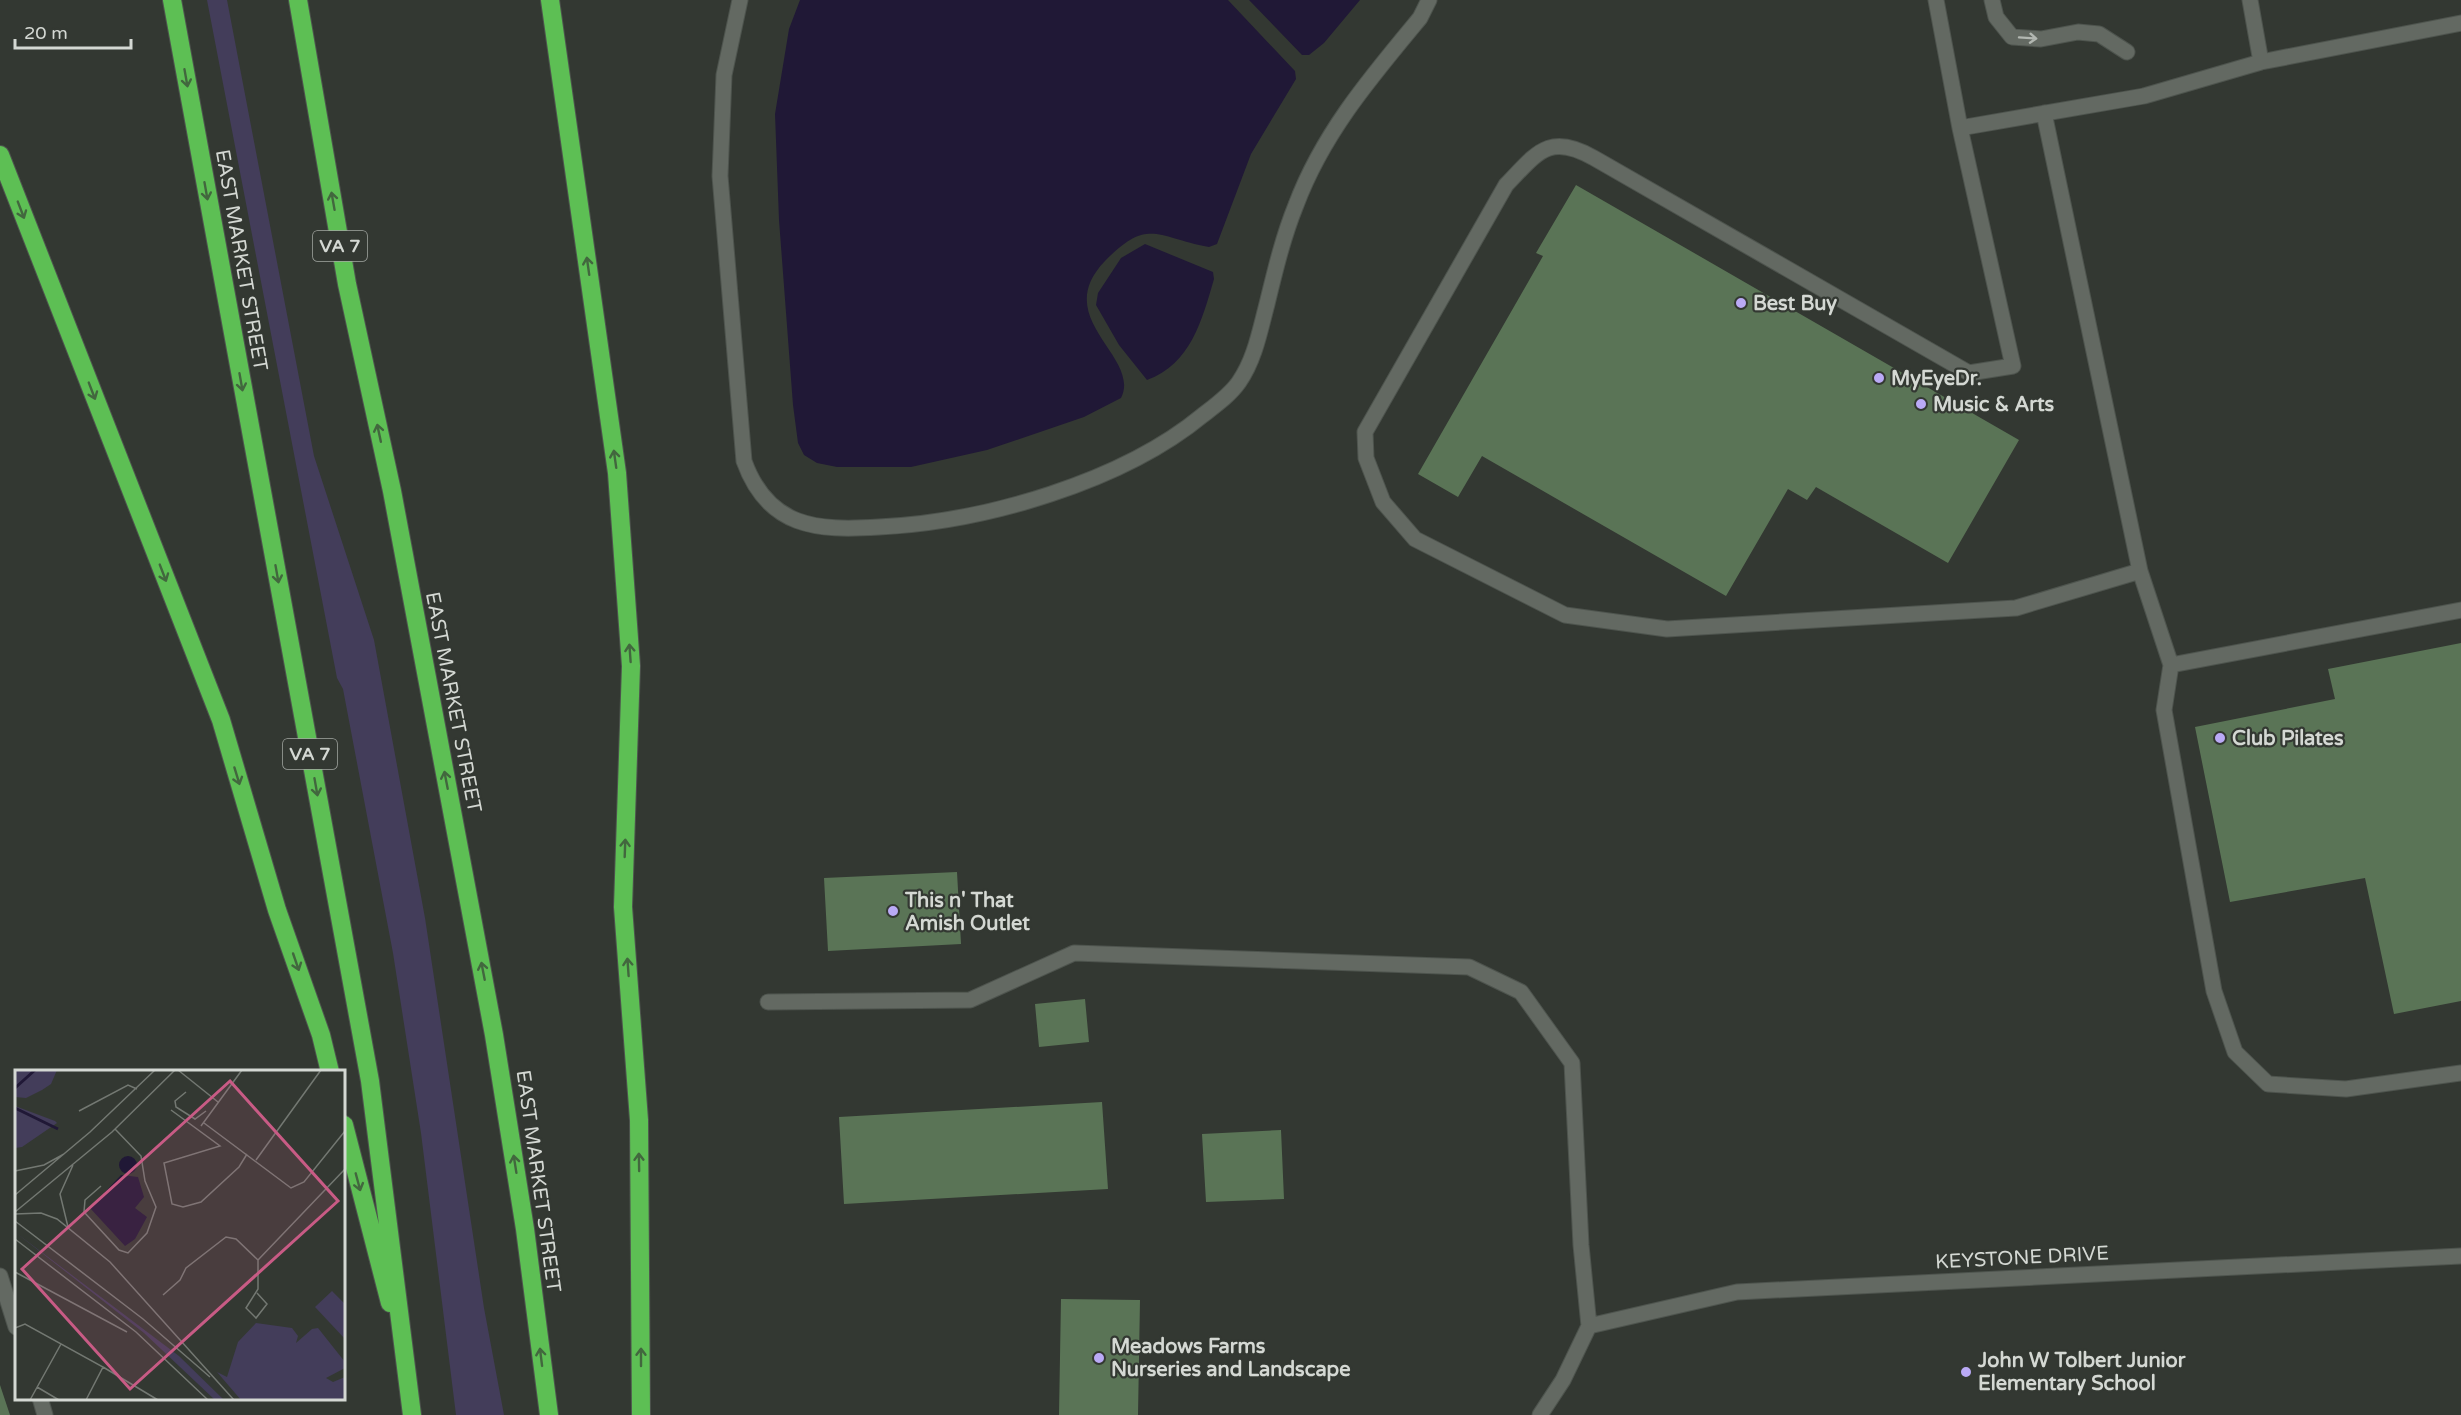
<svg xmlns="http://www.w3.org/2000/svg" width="2461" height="1415" viewBox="0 0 2461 1415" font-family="'Varela Round',sans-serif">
  <rect width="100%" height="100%" fill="#333832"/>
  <path fill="#433d5a" d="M207,0H227L314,456L374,640L425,918L484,1308L504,1415H456L421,1133L393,953L343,689L337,678Z"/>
  <path fill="#201836" d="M800,0H1228L1295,71L1296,79L1251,154L1217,244L1209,247C1156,237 1148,217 1105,261C1049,319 1142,356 1121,398L1084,417L987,450L911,467H837L817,463L804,455L798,443L793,405L779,220L775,114L789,29Z
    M1249,0H1360L1324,43L1309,55H1302Z
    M1145,244L1213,272L1214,279C1202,320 1191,364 1147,380L1119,345L1096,305L1098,293L1121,258Z"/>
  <path fill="#5a7456" d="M1576,185L2019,440L1948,563L1816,487L1807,500L1788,489L1726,596L1482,456L1458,497L1418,474L1543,256L1536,253Z
    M2461,643V1001L2394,1014L2365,878L2230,902L2195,727L2335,699L2328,669Z
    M957,872L961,944L828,951L824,878Z
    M1085,999L1089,1042L1039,1047L1035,1004Z
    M1102,1102L1108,1189L844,1204L839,1117Z
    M1281,1130L1284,1199L1206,1202L1202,1134Z
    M1061,1299L1140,1300L1138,1415H1059Z
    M0,1385L10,1415H0Z"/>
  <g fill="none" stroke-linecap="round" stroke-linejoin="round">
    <g stroke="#4e544e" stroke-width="17">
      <path id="minor" d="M740,0L724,75L720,176L744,461C768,528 817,531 879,527C984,522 1122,482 1203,415C1216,405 1230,395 1239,382C1255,359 1260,330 1267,304C1275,271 1283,237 1296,205C1323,133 1371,77 1420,18L1429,0
        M1936,0L1960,128L2013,366L1969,373L1594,158C1549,132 1537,153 1506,185L1365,432L1366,458L1383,502L1415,539L1565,615L1667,629L2016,608L2140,571
        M1992,0L1996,17L2012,37L2041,39L2078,32L2099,34L2127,52
        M2250,0L2261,62
        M2044,113L2140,571L2171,665L2164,710L2214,991L2235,1052L2268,1084L2346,1089L2461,1073
        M1960,128L2144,96L2261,62L2461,23
        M2171,665L2461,610
        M768,1002L970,1000L1074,953L1469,967L1521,992L1572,1063L1581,1245L1589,1326L1563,1380L1540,1415
        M0,1276L16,1327
        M1589,1326L1737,1292L2461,1256
        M40,1398L45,1415"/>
    </g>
    <g stroke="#4e544e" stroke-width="20">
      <path id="highway" d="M172,0L370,1081L412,1415
        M298,0L347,284L392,491L494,1035L525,1229L549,1415
        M550,0L617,473L631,666L623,907L639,1120L641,1415
        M0,155L221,720L277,910L321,1035L330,1072
        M344,1125L390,1303"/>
    </g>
    <use href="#minor" stroke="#636962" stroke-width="15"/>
    <use href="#highway" stroke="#5dbf54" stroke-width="18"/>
  </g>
  <defs><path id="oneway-shaft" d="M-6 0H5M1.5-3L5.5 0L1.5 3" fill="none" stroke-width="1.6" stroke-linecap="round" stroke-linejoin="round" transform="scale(1.5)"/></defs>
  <use stroke="#b2b7b1" href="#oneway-shaft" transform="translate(2028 38) rotate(4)"/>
  <g stroke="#42673e">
    <use href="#oneway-shaft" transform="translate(186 78) rotate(80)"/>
    <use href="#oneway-shaft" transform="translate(206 191) rotate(80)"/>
    <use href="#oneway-shaft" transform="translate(333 201) rotate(-100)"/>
    <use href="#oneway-shaft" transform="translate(21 210) rotate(69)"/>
    <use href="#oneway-shaft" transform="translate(588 266) rotate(-98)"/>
    <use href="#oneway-shaft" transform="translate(241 382) rotate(80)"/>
    <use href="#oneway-shaft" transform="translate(92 391) rotate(69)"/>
    <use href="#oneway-shaft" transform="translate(379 433) rotate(-102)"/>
    <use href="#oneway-shaft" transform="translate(615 459) rotate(-98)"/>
    <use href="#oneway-shaft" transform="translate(163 573) rotate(69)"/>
    <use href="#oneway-shaft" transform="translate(277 574) rotate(80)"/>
    <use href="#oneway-shaft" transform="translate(630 653) rotate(-94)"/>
    <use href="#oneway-shaft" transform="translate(237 776) rotate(73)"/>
    <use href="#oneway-shaft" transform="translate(446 780) rotate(-101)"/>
    <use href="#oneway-shaft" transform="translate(316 787) rotate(80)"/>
    <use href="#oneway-shaft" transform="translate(625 848) rotate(-88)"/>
    <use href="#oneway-shaft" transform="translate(296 962) rotate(71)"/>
    <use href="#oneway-shaft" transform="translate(628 967) rotate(-94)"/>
    <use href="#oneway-shaft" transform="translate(483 971) rotate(-101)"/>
    <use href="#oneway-shaft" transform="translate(639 1162) rotate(-91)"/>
    <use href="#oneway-shaft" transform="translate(515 1164) rotate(-99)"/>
    <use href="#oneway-shaft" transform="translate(358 1182) rotate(75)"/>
    <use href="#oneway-shaft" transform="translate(541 1357) rotate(-97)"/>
    <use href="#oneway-shaft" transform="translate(641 1357) rotate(-90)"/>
  </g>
  <g fill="#baaaf6" stroke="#333832" stroke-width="2">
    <circle cx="1741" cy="303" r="6"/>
    <circle cx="1879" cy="378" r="6"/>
    <circle cx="1921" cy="404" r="6"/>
    <circle cx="2220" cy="738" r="6"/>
    <circle cx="893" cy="911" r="6"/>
    <circle cx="1099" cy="1358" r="6"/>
    <circle cx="1966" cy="1372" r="6"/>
  </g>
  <g text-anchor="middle" stroke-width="4.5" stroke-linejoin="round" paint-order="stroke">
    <g fill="#333832" stroke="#a4a8a3" stroke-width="1.5">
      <rect x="313" y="231" width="54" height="30" rx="4.5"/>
      <rect x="283" y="739" width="54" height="30" rx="4.5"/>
    </g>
    <g font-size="18" font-weight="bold" fill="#d4d8d3">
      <text x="340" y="252">VA 7</text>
      <text x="310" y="760">VA 7</text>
    </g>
    <g font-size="20" fill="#d4d8d3" stroke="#333832">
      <text transform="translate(242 260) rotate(80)" y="7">EAST MARKET STREET</text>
      <text transform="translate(454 702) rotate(79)" y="7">EAST MARKET STREET</text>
      <text transform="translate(539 1181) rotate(82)" y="7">EAST MARKET STREET</text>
      <text transform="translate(2022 1257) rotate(-3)" y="7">KEYSTONE DRIVE</text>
    </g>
    <g font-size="20" font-weight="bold" fill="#d4d8d3" stroke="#333832" text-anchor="start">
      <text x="1753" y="310">Best Buy</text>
      <text x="1891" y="385">MyEyeDr.</text>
      <text x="1933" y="411">Music &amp; Arts</text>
      <text x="2232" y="745">Club Pilates</text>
      <text x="905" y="907">This n' That<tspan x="905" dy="23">Amish Outlet</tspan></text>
      <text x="1111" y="1353">Meadows Farms<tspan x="1111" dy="23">Nurseries and Landscape</tspan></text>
      <text x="1978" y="1367">John W Tolbert Junior<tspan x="1978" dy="23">Elementary School</tspan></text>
    </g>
  </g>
  <g transform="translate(15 1070)">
    <rect width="330" height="330" fill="#333832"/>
    <path d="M42,0L36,14L27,20L11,28L0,27V1ZM0,36L40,51L42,53L7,77L0,78ZM0,162L164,286L209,330H200L129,263ZM317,221L330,234V269L300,237ZM241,253L277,258L283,266L281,273L297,259L303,258L330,292V298L311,308L318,312L330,307V330H226L202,302L212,307L223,272Z" fill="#433d5a"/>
    <path d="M104 95a9 9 0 1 1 18 0a9 9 0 1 1-18 0ZM106,105L123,107L129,127L120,138L132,147L120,169L110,176L75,138Z" fill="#201836"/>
    <path fill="none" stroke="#201836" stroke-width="3" d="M0,18L20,0M0,38L43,59"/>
    <path fill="none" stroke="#737872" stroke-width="1.5" d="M163,0L203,32M171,22L160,31L161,37L180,49L191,41M156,40L205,76L149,93L157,134L168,137L186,132L224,97L232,84M64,41L113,15L122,19M189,53L276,118L289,112L330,61M186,56L227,0M241,90L306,0M0,101L29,95L49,84M86,116L70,130L69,142L104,180L113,183L132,163L141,137L130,111L126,86L100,59M0,125L75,62L140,0M0,142L97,62L160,0M0,144L26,143L42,149L95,192L219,330M0,151L128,249L195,307M53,157L45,124L58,95M0,169L121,262L193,330M243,190L330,99M0,202L112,262M148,225L165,210L171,198L211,167L221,169L243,190V219L231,238L241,248L252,234L242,223M0,258L10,254L88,297L71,330M88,297L143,330M22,317L44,330M15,330L46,274"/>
    <path fill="#c85b85" fill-opacity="0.15" stroke="#c85b85" stroke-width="3" d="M215,11L323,131L115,319L7,199Z"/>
    <rect width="330" height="330" fill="none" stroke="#d4d8d3" stroke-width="3"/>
  </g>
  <path d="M15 39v9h116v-9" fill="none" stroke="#d4d8d3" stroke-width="3"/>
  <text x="24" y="39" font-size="18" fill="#d4d8d3" stroke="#333832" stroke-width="4.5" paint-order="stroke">20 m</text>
</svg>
